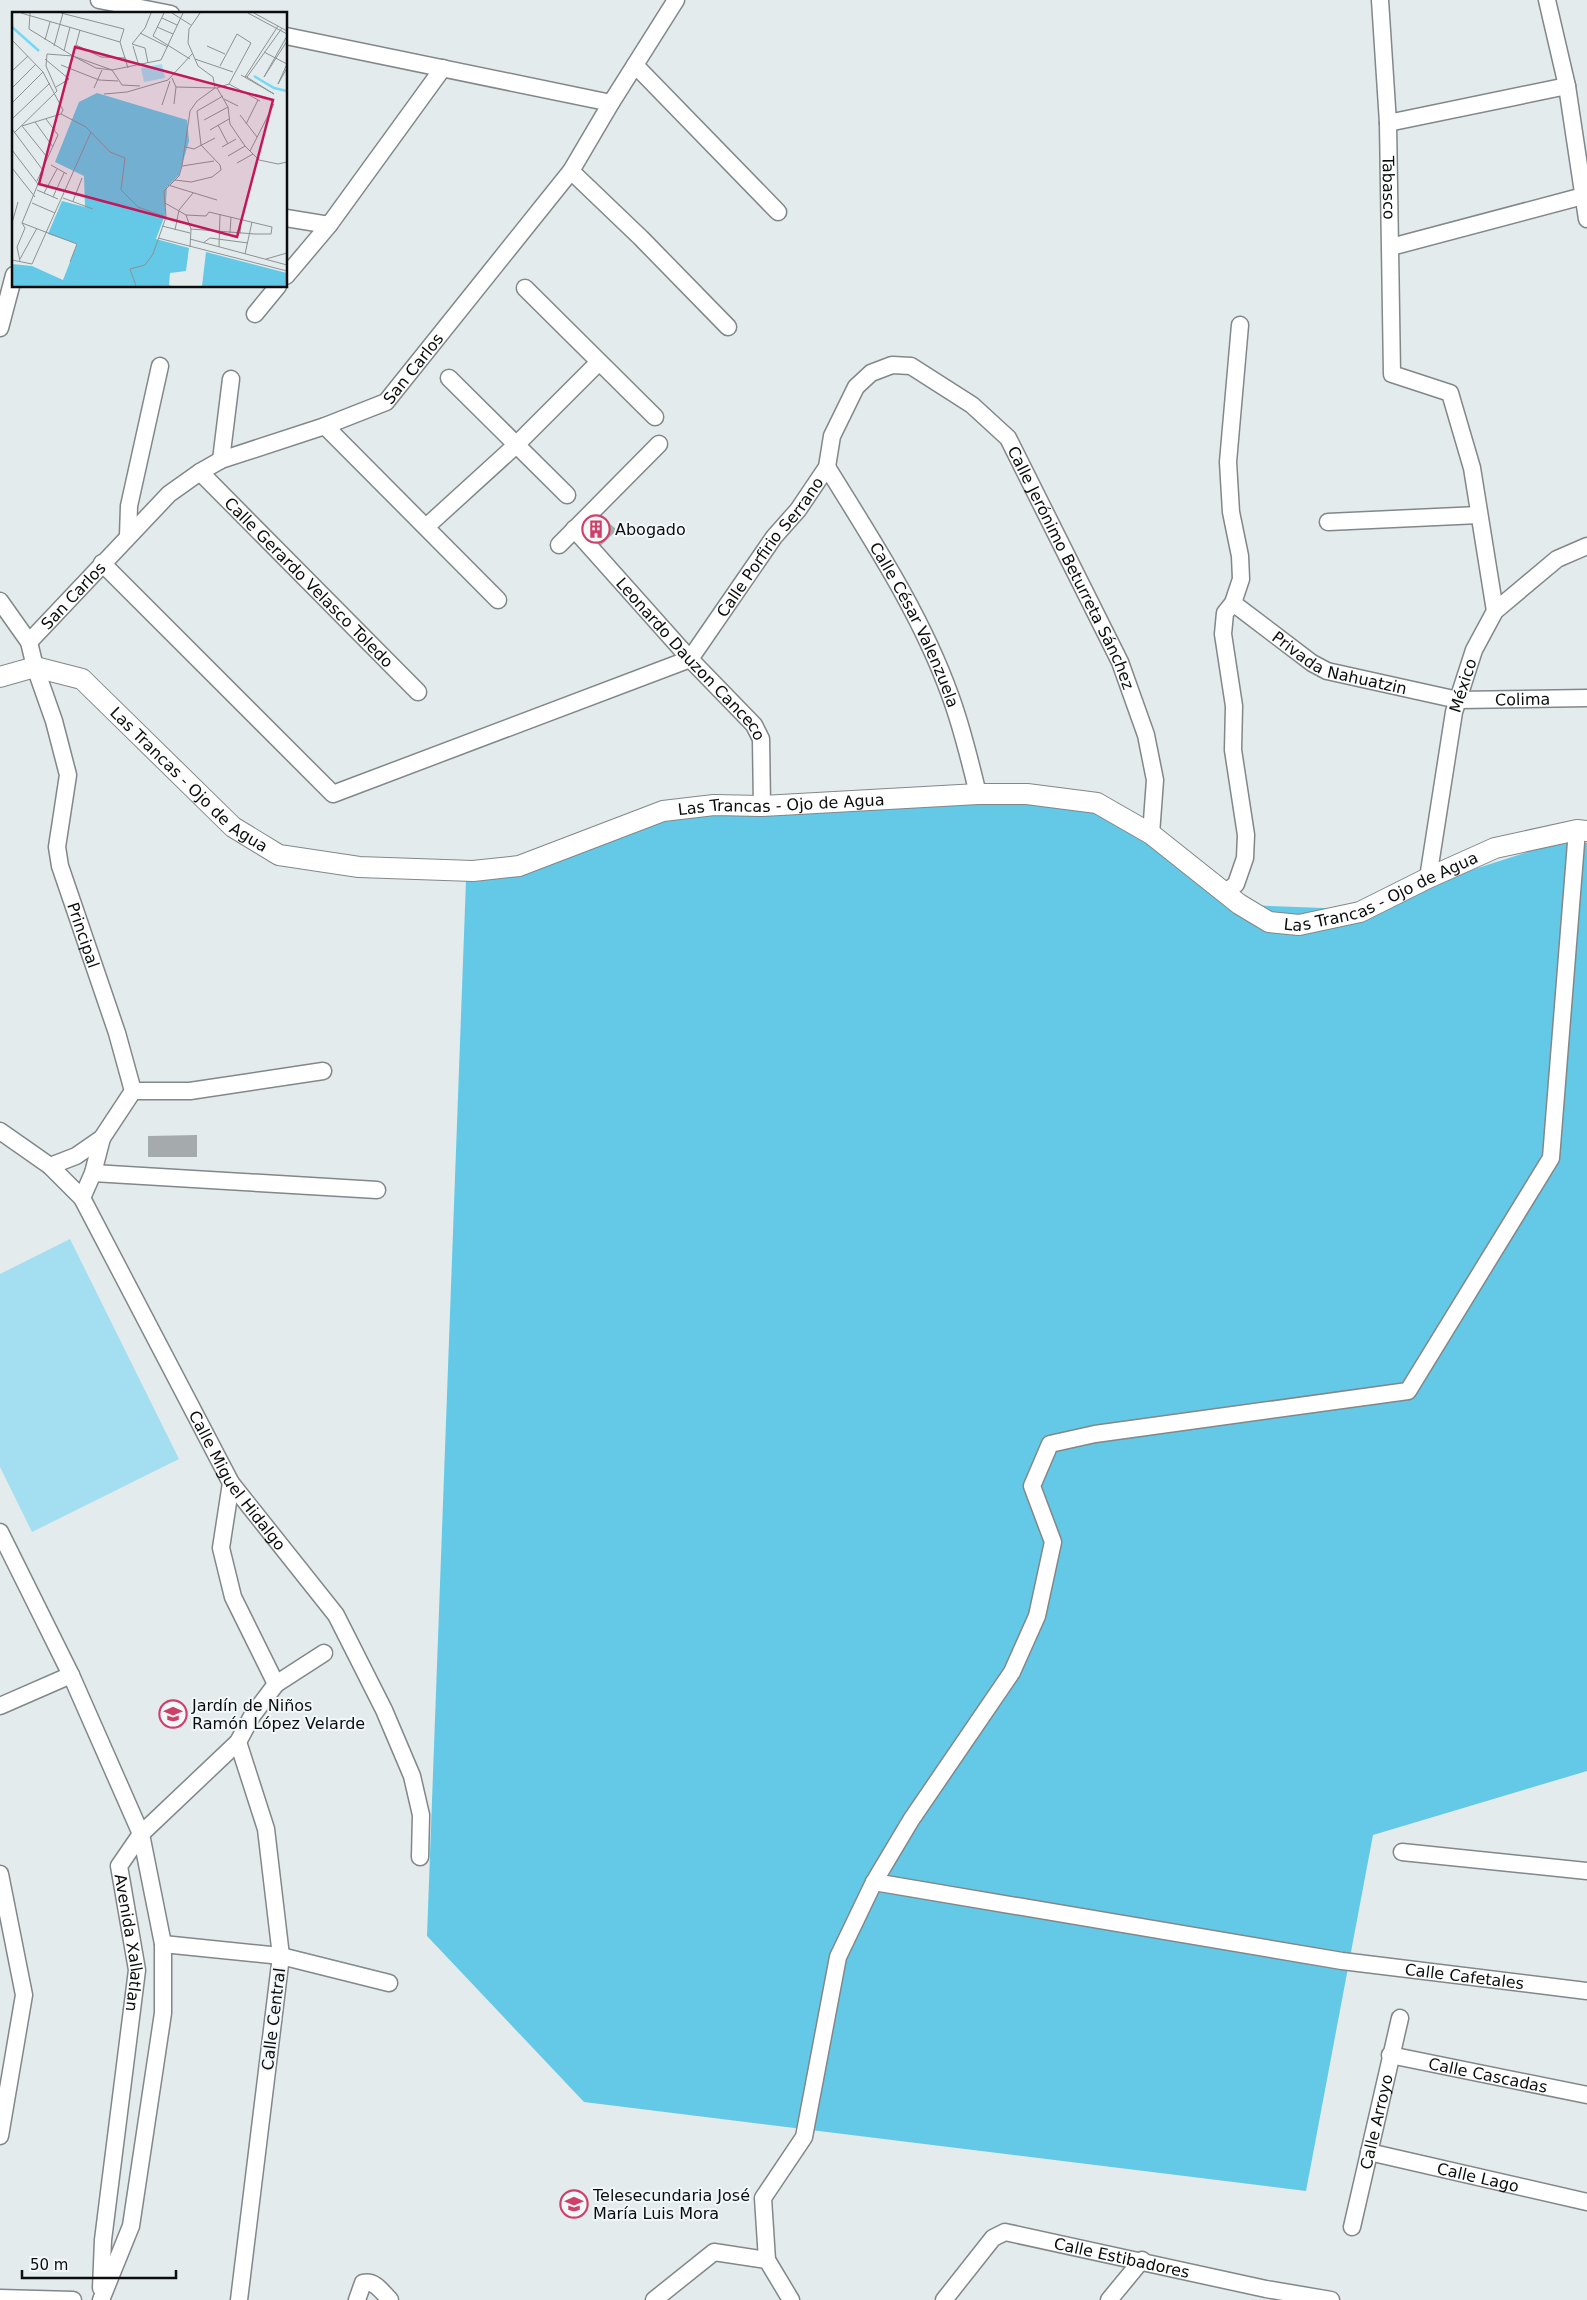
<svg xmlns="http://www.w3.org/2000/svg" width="1587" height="2300" viewBox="0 0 1587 2300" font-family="'DejaVu Sans',sans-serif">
  <rect width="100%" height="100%" fill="#e4ebed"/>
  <path fill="#a4dff1" d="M70,1239L179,1459L32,1532L0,1467V1274Z"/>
  <path fill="#64c9e6" d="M684,800L1086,802L1244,905L1350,909L1562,841L1587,843V1771L1373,1835L1306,2191L584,2102L427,1936L466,880Z"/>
  <path fill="#a5abad" d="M594,510L617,530L595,551L575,528Z
    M197,1135V1157H148V1136Z"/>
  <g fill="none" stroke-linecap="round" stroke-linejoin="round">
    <g stroke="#828789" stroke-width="19">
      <g id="minor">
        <path d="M99,0L171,14"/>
        <path id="s1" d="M1380,0L1388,123L1392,374L1450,393L1472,468L1495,611"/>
        <path d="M1547,0L1567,86L1587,219"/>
        <path d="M286,36L611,103"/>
        <path d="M635,65L778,212"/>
        <path d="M1388,123L1567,86"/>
        <path d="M571,171L641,238L728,327"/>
        <path d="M286,218L329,225"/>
        <path d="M1391,247L1587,195"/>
        <path d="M286,276L329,225L443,68"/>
        <path d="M525,288L655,417"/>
        <path d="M255,314L278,286"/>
        <path d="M0,328L14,275"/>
        <path d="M449,378L567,495"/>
        <path d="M325,426L498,600"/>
        <path d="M221,460L231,379"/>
        <path id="s2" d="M827,467C872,540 921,614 950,695C962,727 970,761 978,794"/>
        <path id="s3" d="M200,472L418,692"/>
        <path d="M1328,522L1479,515"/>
        <path d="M426,527L515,446L599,362"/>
        <path id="s4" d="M574,529L690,659L754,725L761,739L762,806"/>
        <path d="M128,536L129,506L160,366"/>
        <path d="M559,545L659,444"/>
        <path id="s5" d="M102,563L333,794L690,659L774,537L798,510L827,467L832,436L856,387L871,373L892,365L911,366L972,405L1008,438L1120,662L1146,735L1155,780L1151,834"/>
        <path id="s6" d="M0,601L29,642L35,667L54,721L68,775L57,847L60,866L117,1033L133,1091L102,1138L76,1156L50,1166"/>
        <path id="s7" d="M1233,603L1312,663L1327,671L1458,700L1587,698"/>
        <path id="s8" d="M29,642L169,494L200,472L221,460L325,426L386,402L571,171L611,103L676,0"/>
        <path id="s9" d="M1428,878L1454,712L1474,650L1495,611L1557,559L1587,546"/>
        <path d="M1225,893L1236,884L1245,858L1246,835L1233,750L1234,706L1223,634L1225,613L1233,603L1241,579L1240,556L1231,512L1228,462L1240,325"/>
        <path d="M133,1091H190L323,1071"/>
        <path id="s10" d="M0,1131L50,1166L82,1198L231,1483L336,1615L384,1710L412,1776L421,1815L420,1857"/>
        <path d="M93,1173L377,1190"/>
        <path d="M82,1198L93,1173L102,1138"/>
        <path id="s11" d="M0,1532L71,1675L141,1834L119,1866L137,1970L103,2240L101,2288"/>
        <path d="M276,1684L324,1653"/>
        <path d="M0,1706L71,1675"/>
        <path d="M238,1742L266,1829L281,1956L239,2300"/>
        <path d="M1402,1852L1587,1871"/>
        <path d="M0,1874L24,1995L0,2136"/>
        <path id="s12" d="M874,1882L1342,1961L1587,1991"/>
        <path d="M163,1944L281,1956L389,1983"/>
        <path id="s13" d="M1390,2055L1587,2095"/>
        <path id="s14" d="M1369,2152L1587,2202"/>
        <path id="s15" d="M1352,2227L1400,2018"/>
        <path d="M767,2260L763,2198L804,2137L838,1957L874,1882L911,1820L1012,1672L1037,1616L1053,1542L1032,1486L1050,1444L1095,1434L1408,1391L1551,1158L1577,830"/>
        <path d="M0,2298L73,2300"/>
        <path d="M101,2300L131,2226L163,2013V1944L141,1834L238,1742L252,1716L276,1684L233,1597L221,1548L231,1483"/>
        <path d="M357,2300L363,2283C375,2280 382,2292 390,2300"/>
        <path d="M654,2300L714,2252L767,2260L791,2300"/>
        <path id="s16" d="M944,2300L993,2238L1005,2232L1266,2289L1331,2300"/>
        <path d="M1109,2300L1142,2260"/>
      </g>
    </g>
    <g stroke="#828789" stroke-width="22">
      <g id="tertiary">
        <path id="s17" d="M0,677L35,667L82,679L233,827L279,855L359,867L473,871L519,866L663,811L714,805L762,806L978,794H1027L1097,803L1151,834L1239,904L1269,922L1299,925L1360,912L1428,878L1495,848L1577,830L1587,831"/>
      </g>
    </g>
    <use href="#minor" stroke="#fff" stroke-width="16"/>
    <use href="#tertiary" stroke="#fff" stroke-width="20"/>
  </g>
  <defs>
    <g id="building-ring" transform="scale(1.4375)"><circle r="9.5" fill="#f2f8fa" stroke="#cf4068" stroke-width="1.5"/><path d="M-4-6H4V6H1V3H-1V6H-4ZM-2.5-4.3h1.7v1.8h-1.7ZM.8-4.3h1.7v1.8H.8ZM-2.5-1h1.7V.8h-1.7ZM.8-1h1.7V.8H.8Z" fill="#cf4068"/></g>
    <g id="school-ring" transform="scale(1.4375)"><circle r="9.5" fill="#f2f8fa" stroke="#cf4068" stroke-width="1.5"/><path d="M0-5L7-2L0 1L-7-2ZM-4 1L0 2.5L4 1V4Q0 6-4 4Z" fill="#cf4068"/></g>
  </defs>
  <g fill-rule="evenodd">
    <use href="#building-ring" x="596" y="529"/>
    <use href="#school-ring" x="173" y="1714"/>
    <use href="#school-ring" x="574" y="2204"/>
  </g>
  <g text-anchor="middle" stroke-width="4" stroke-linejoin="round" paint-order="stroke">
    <g font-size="16" fill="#0b0d0d" stroke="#f2f8fa">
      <text dy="6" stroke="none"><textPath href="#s1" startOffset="188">Tabasco</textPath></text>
      <text dy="6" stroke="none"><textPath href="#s8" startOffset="484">San Carlos</textPath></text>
      <text dy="6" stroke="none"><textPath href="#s5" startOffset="846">Calle Porfirio Serrano</textPath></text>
      <text dy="6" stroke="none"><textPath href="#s5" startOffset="1358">Calle Jerónimo Beturreta Sánchez</textPath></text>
      <text dy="6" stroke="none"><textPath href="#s3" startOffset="155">Calle Gerardo Velasco Toledo</textPath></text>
      <text dy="6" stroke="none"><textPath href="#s8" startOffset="64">San Carlos</textPath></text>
      <text dy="6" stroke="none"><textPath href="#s2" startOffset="181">Calle César Valenzuela</textPath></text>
      <text dy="6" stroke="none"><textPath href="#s4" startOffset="175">Leonardo Dauzon Canceco</textPath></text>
      <text dy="6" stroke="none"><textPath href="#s7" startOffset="125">Privada Nahuatzin</textPath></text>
      <text dy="6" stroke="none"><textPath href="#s9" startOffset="196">México</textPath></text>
      <text dy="6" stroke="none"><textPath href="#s7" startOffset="315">Colima</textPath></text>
      <text dy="6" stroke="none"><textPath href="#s17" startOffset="232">Las Trancas - Ojo de Agua</textPath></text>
      <text dy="6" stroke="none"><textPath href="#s17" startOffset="864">Las Trancas - Ojo de Agua</textPath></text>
      <text dy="6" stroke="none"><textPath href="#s17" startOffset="1509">Las Trancas - Ojo de Agua</textPath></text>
      <text dy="6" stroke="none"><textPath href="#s6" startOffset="354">Principal</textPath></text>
      <text dy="6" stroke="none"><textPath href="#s10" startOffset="429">Calle Miguel Hidalgo</textPath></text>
      <text dy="6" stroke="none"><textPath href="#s11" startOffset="450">Avenida Xallatlan</textPath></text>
      <text dy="6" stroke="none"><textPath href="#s12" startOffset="598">Calle Cafetales</textPath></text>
      <text transform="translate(273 2019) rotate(-83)" y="6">Calle Central</text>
      <text dy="6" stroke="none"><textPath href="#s13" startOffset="100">Calle Cascadas</textPath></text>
      <text dy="6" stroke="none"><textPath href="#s15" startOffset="108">Calle Arroyo</textPath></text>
      <text dy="6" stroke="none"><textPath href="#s14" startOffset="112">Calle Lago</textPath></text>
      <text dy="6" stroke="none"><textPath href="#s16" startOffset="212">Calle Estibadores</textPath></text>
    </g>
    <g font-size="16" fill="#0b0d0d" stroke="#f2f8fa" text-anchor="start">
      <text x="615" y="535">Abogado</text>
      <text x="192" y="1711">Jardín de Niños<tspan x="192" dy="18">Ramón López Velarde</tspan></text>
      <text x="593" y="2201">Telesecundaria José<tspan x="593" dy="18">María Luis Mora</tspan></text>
    </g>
  </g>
  <g transform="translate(12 12)">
    <rect width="275" height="275" fill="#e4ebed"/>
    <path d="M150,52L153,66L132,70L129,56Z" fill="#a4dff1"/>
    <path d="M85,81L175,108L177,129L167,163L155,175L153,203L144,227L177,236L174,259L158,261L157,273L160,274H0V252L20,254L51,268L65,232L36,222L50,189L73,195L72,164L43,150L67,90ZM194,240L275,261V274H190Z" fill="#64c9e6"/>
    <path fill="none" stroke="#75d9f6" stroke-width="2.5" d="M0,15L27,39M242,64L262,76L275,79"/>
    <path fill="none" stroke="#8d9293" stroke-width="1" d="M9,1L108,30L116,56M18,1L17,17L61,44L100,58L149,48L171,1M49,1L112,17L108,30M152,1L141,24L178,47M160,1L179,13M236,1L275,22M242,1L275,19M150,6L165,13M145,15L161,22M128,21L156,35M275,24L252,65L275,29M0,28L31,60L51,98L49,102L10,114L35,145M33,28L38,10M120,32L133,16L139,1M120,32L133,36L136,51M64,33L89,45L114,46M42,34L51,1M121,34L127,54M195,34L213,42M52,39L58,15M252,40L275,52M61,44L68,18M33,47L57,67L44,75M183,47L221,60M275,52L266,72L275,56M49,53L87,68L106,69M0,59L16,44M229,63L262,82L233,64M233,65L266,14M235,65L270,16M160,66L164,75L205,76L217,72L239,31L225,22L208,54M217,72L248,89M0,76L24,52M82,76L90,58M205,76L216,95L218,112L233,134L247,148L266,152L275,150M92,82L115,80L156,68L180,42M212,87L226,94M0,91L31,60M162,92L164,75M150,93L158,69M49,102L74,115L98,140L113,146L109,178L126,195L154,205M228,103L245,125M0,107L38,71M192,108L216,95M23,110L41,135M234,112L246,88M206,113L216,132M0,117L30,157M198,118L217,107M2,121L45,79L34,54L35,42L61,44L84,56L100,58L110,73L128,74M174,135L182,137L203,126M210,135L224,127M0,138L26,172L10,211M238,139L262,92M216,144L233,134M225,151L241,142M39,153L55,162M170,154L202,149M0,156L23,185M163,168L179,170L200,165L209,158L208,153L189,133L185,99L211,84M25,169L46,123L34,107M156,173L205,188M25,178L46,187M32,181L45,157M41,185L52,161M51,186L81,197M61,189L70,166M20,191L43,201M153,191L174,203L179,217L178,235M174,203L194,204L197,200L260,215L259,222H243L179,217M0,211L6,190M10,211L65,232L58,250M150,214L178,221M163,218L167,198L181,181M218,221L219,205M228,222L229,207M146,226L275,259M178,227L275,253M191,231L198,226L236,231M207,235L208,202M233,242L240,210M8,247L25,216M254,247L275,241M0,248L20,252L79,120M8,249L5,235L13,216L10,211M124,274L118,257L133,253L141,242L154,205L152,179L167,164L170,154L178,99L185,89L203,76L201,65L186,54L176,31L177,17L188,1"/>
    <path fill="#c2185b" fill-opacity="0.15" stroke="#c2185b" stroke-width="2.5" d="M63,35L261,88L225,225L27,172Z"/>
    <rect width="275" height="275" fill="none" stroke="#0b0d0d" stroke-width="2.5"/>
  </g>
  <path d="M22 2270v8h154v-8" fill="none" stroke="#0b0d0d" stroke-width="2.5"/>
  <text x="30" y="2270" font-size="15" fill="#0b0d0d" stroke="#f2f8fa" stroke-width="4" paint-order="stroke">50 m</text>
</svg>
